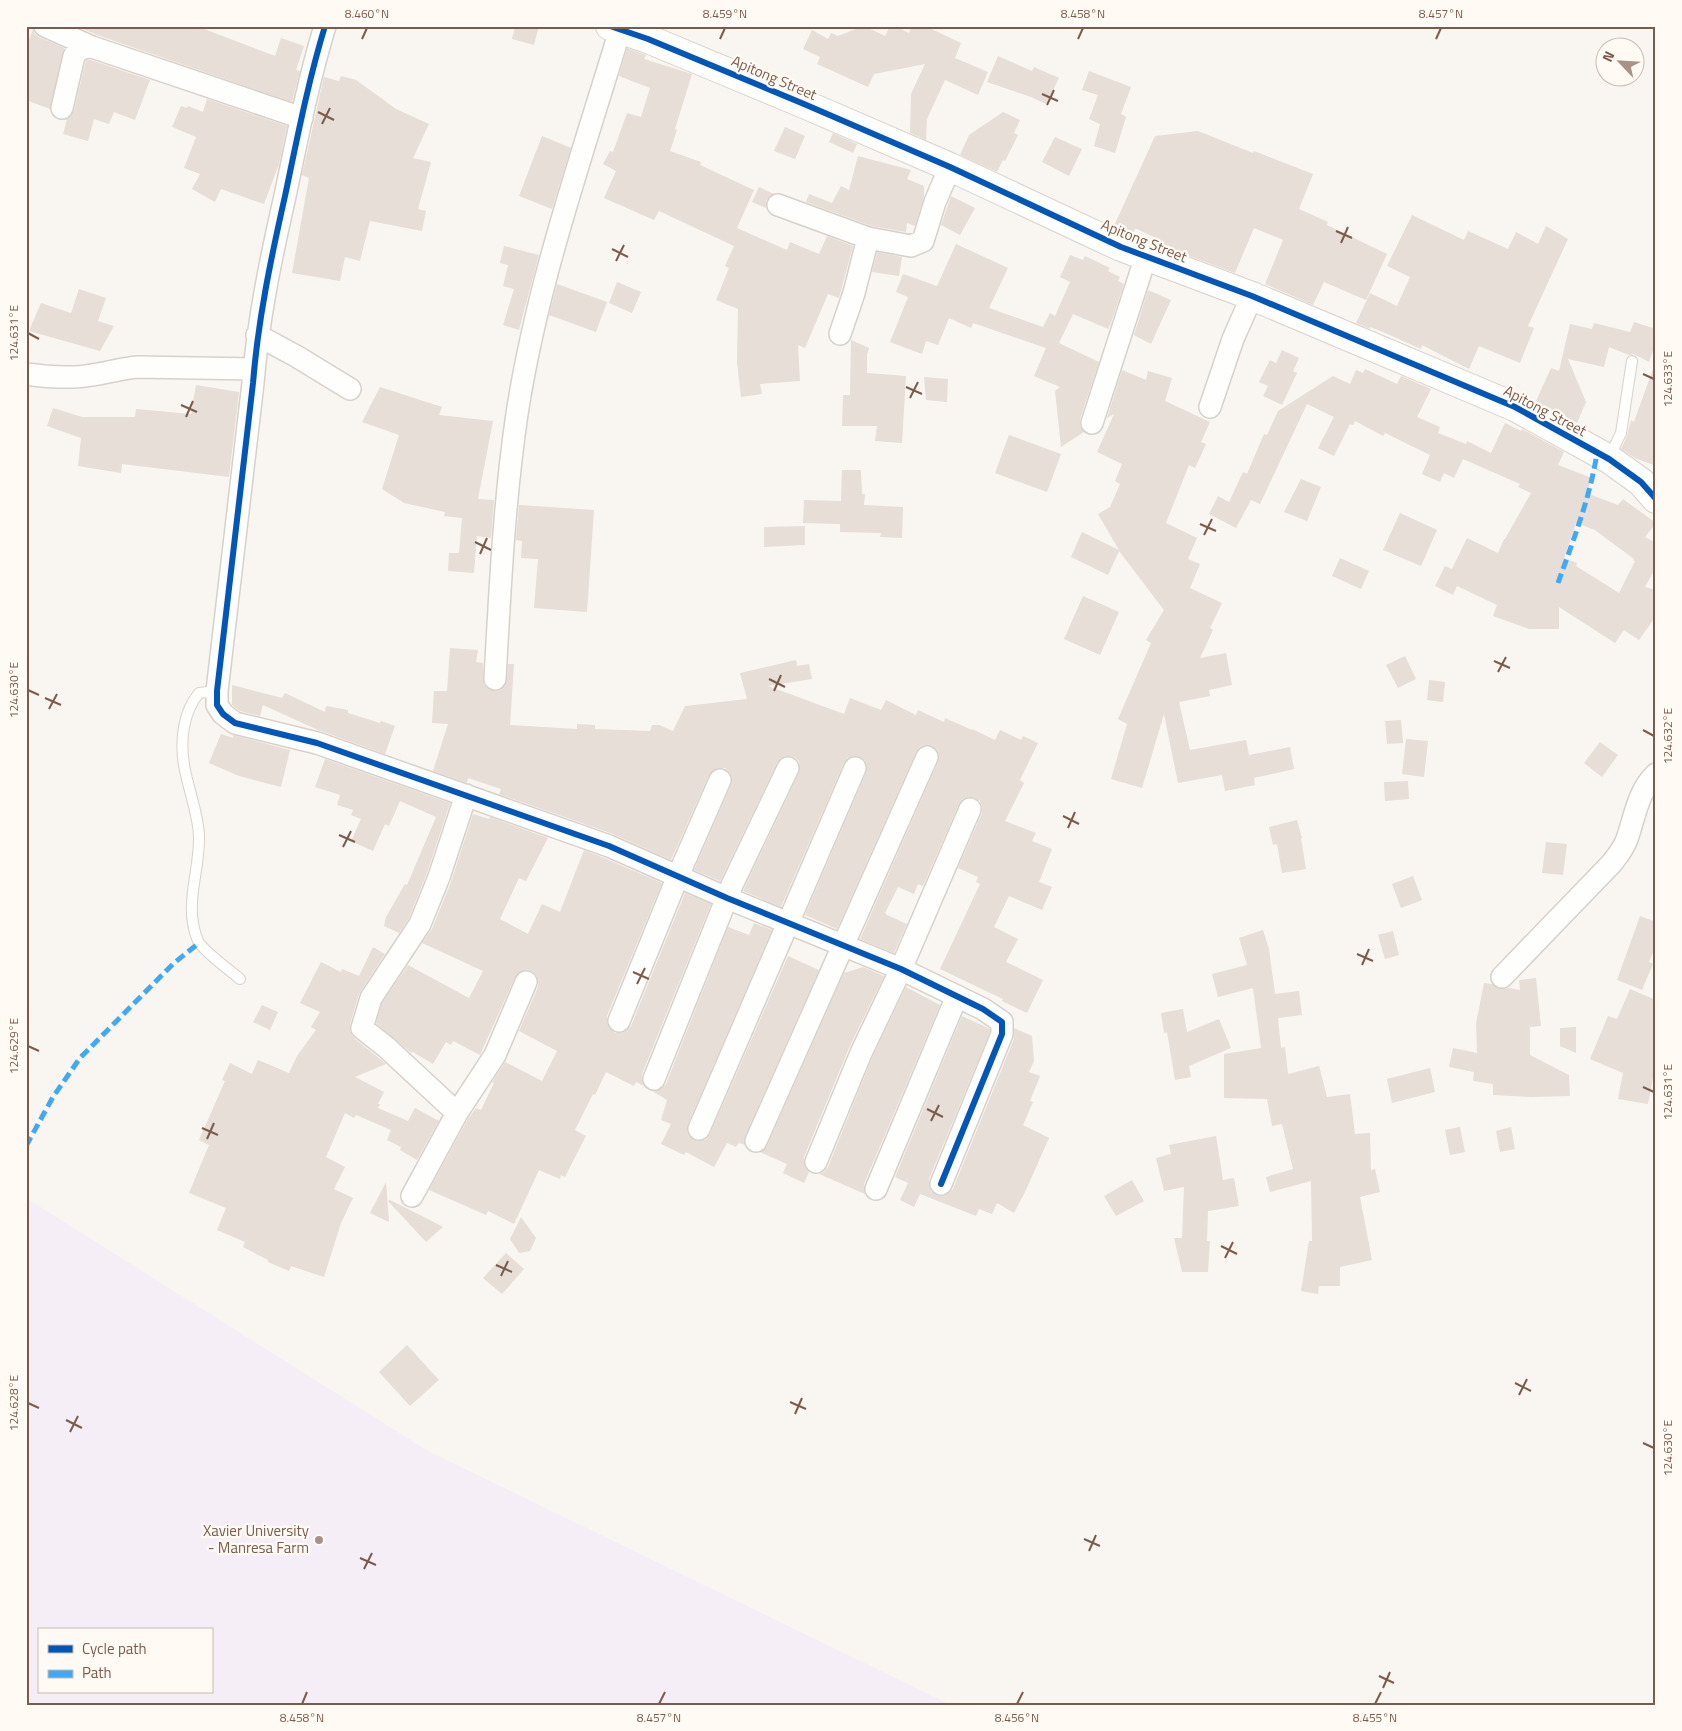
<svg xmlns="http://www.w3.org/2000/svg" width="1682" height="1731" viewBox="0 0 1682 1731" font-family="'Titillium Web',sans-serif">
  <rect width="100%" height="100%" fill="#f9f5f0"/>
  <path fill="#f6eef6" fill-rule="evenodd" d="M26,1198L428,1451L951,1705H26ZM39,1630H211V1692H39Z"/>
  <path fill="#e6ded7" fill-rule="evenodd" d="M76,26H196L275,56L281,38L304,46L296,70L300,71L292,102L97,35Z
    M515,26H539L534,45L512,39Z
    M864,26L885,36L890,26H894L909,33L912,26H925L961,43L955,58L988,72L978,95L945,80L927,119L926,140L910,133L911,94L925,64L874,74L868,87L817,64L820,57L803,49L812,30L828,39L831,33L838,36Z
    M33,29L35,34L39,37L64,48L50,109L26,100V47Z
    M627,48L646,55L644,59L692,74L675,129L677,130L670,151L701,162L700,165L754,190L737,228L787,250L790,242L819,254L827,236L853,246L839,298L828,294L805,348L798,345L800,381L760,384L762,394L741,397L737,362L738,309L716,300L729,268L725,266L734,246L659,211L654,220L604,198L616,171L603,164L610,151L613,152L627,113L641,117L650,88L619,76Z
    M998,56L1032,71L1034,67L1059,78L1046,104L1031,97L987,82Z
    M86,60H91L150,80L135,120L114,112L109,124L94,119L88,141L63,134L67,119L71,116L74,111Z
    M1089,71L1131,87L1121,114L1126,117L1115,153L1094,146L1100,124L1089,119L1098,95L1082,90Z
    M341,76L356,80L396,109L429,124L413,158L431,162L418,209L426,211L422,231L370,221L360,261L345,257L340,281L292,273L309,178L302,175L324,77L339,81Z
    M207,99L287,126L279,164L264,204L221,189L215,202L192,189L200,174L184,168L196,137L172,127L181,106L187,108L188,106L203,112Z
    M1003,112L1020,120L1014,133L1018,135L1005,161L1003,160L997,172L960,155L969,135Z
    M785,127L805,136L795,159L774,151Z
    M1198,131L1253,153L1254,151L1313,174L1299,209L1328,222L1327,225L1387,254L1366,300L1324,282L1313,305L1265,284L1283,240L1254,228L1235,273L1162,246L1164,242L1137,229H1135L1132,235L1114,226L1155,136Z
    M833,133L857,144L853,153L829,142Z
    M542,136L571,148L552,209L519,196Z
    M1055,137L1082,149L1069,176L1042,162Z
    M858,156L911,170L907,179L924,186V197L915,226L907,223L906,232L871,226L806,202L809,194L832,203L841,186L849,190Z
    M759,187L774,194L766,200V208L752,202Z
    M951,196L975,208L960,235L941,225Z
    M1412,215L1464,240L1468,231L1508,249L1516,232L1538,244L1546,226L1568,239L1528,326L1534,328L1520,363L1479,346L1469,369L1422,345L1421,349L1383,332L1370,327V329L1356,323L1370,293L1397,306L1410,277L1387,266Z
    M956,244L1008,268L989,308L1043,327L1050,313L1055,316L1070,282L1060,277L1070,255L1083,260L1085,256L1110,268L1108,271L1120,277L1118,281L1124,284L1111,323L1108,329L1073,314L1059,343L1099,362L1080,419V426L1084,432L1061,447L1055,391L1060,387L1034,376L1046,348L973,323L971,328L949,318L938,345L926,341L922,354L890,342L908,297L896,292L903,274L937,286Z
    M504,246L539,255L519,330L503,325L514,289L503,286L508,265L500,263Z
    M877,252L902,257L899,276L872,272Z
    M617,282L641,292L632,313L609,303Z
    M557,284L607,302L596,332L549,315Z
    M79,289L106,298L98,321L114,326L100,351L29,331L41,303L71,313Z
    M1148,290L1171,300L1151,344L1134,335Z
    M1634,322L1656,329V342L1649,362L1634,354L1629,355L1609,347L1604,367L1568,359L1586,402L1577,423L1536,401L1551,368L1559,371L1570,324L1592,329L1594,323L1630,332Z
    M851,340L869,348L867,355V373L906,376L902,443L875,441L877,426H842L843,395H850Z
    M1282,350L1299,358L1293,371L1297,373L1282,405L1263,396L1268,386L1259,382L1270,360L1276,363Z
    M1654,366L1656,367V466L1635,458L1621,449L1627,436L1631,420L1634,422Z
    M1365,369L1397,384L1401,376L1431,389L1417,417L1440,427L1438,433L1466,444L1467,441L1491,453L1505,423L1521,431L1522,429L1564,452L1558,465L1592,478L1586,493L1618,505L1623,499L1656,523L1645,537L1656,543V567L1645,587L1656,590V616L1639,640L1624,630L1615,643L1559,607V629H1529L1493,616L1497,605L1457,586L1453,595L1435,586L1445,566L1452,569L1467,538L1498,553L1504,539H1505L1531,493L1518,487L1520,484L1463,459L1454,478L1444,473L1440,482L1422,474L1430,455L1385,433L1383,436L1355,421L1353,425L1350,424L1334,456L1318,448L1334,417L1307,404L1260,504L1251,500L1236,528L1209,514L1218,496L1229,502L1243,472L1247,474L1264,434L1267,435L1278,411L1333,376L1350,384L1356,370L1363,373ZM1576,523L1595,530L1634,559L1633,560L1635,561L1619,593L1576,566L1577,563L1564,558Z
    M1122,370L1146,380L1148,371L1172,378L1165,401L1210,422L1201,442L1206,444L1195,468L1189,465L1166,523L1197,538L1188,559L1200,564L1190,588L1222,603L1210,628L1213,630L1200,658L1226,653L1232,685L1209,690L1210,696L1179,702L1190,750L1246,740L1249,755L1290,747L1294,769L1254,778L1255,785L1225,791L1222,775L1178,783L1164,714L1142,788L1111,779L1127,724L1118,719L1151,643L1146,640L1164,610L1119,551L1108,575L1071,557L1082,532L1119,550L1098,514L1110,507L1120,484L1115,481L1122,464L1097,452L1114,414L1107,418Z
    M924,377L948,379L947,402L926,400Z
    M196,385L239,392L229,477L122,464L121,473L78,466L81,438L47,426L53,408L82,417H135L136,409L191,414Z
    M380,387L442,407L439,415L493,421L478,499L494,500L491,538L477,536L474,573L448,571L449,553H459L462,518L444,516L445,512L404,503L382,489L399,435L362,422Z
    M1009,435L1061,454L1047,492L995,473Z
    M842,470H861L862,494H865L864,505L903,507L902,538L880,537L881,533L840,532V524L803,523L804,500L841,501Z
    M1301,479L1321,487L1307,521L1284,512Z
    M519,505L594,510L587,612L534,608L538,559L521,558L522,541L516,540Z
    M1400,513L1437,530L1421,566L1383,550Z
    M805,526V545L764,547V527Z
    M1340,558L1369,571L1361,589L1332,576Z
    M1083,596L1119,612L1100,655L1064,639Z
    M450,648L478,650L476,662L483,663L484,684L488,689L494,691L500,690L505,686L507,680L508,664H514L510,725L577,729V724L595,725V729L650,731L652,725H659L673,731L685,706L747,699L740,673L796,660L797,666L809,664L812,679L768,686L844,714L850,698L881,710L886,700L916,715L918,710L944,722L945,718L972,730V729L995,740L1000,730L1021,740L1023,736L1038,743L1020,780L1024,783L1005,821L1036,833L1032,841L1052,849L1039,882L1052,887L1042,910L1009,896L994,927L1018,939L1006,962L1043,980L1027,1013L1002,1001L1003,999L940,969L980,884L976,882L978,877L958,868L982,813V807L980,801L975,798L968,797L962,799L959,804L923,886L918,884L914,894L898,887L885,913L887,915L907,924L894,953L860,939L938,762L939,755L937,750L932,746L925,745L919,747L916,752L837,929L805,915L866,773L867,766L865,761L860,757L853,756L847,758L844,763L781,907L743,891L799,773L800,767L799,761L794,757L787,756L781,758L777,763L720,881L694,870L731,785L732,779L730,773L725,768H719L713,770L709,775L671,860L613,834L499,794L501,789L468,778L467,783L433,771L448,724L432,723L434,691H447Z
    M1405,656L1416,679L1398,688L1386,665Z
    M1429,680L1445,682L1443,702L1427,700Z
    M232,685L282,698L285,693L325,712L326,706L348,710V713L380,723L381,721L395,726L385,754L318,730L263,705L260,716L240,711L232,705Z
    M1401,720L1403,743L1387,744L1385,721Z
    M221,734L233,738V735L290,750L281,787L239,776L209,763Z
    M1406,739L1428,741L1424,777L1402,774Z
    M1600,742L1618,755L1602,777L1584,763Z
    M325,759L450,803L427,873L409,918L399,933L384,926L386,917L405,884L407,885L436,817L400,801L389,826L385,824L373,851L351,841L361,819L351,815L353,810L337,805L340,795L315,787Z
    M1408,781L1409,799L1385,801L1384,782Z
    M473,814L489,819L490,817L548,838L526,881L519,878L500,919L528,934L542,904L560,912L584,850L604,858L662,883L607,1016V1022L609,1028L615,1033H620L626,1031L631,1026L685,893L711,904L642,1074V1080L644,1086L636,1082L634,1086L606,1072L595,1095L593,1094L575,1130L586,1136L565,1177L561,1175L560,1179L539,1170L514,1224L488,1211L486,1215L429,1190L468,1119L476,1108L481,1110L494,1083L492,1082L505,1062L542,1081L557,1051L519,1031L538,987V981L536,975L531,971L525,970L519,972L515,977L480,1055L453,1041L451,1045L446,1042L433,1064L413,1052L411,1053L376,1023L382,1003L408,965L469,998L483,971L422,943L432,929L451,882Z
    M1297,820L1302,838H1301L1306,869L1282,873L1277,844L1273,845L1269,827Z
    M1546,842L1567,844L1563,875L1542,873Z
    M1413,876L1422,900L1401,908L1392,884Z
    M1640,916L1656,922V945L1649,962L1653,964L1642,990L1617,980Z
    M754,923L772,930L688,1124L687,1131L689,1136L694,1140L701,1141L707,1139L710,1134L788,956L819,970L745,1136V1145L739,1143L736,1147L727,1143L714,1167L686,1152L684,1155L661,1144L671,1124L661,1120L667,1100L652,1091L661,1089L666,1084L728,927L749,935Z
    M1263,930L1269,949L1275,994L1299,991L1302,1015L1278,1018L1281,1048L1285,1047L1288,1074L1319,1066L1327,1097L1350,1094L1355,1134L1370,1133L1371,1170L1375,1169L1380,1192L1360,1197L1372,1260L1340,1267V1286H1319L1318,1294L1301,1291L1309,1241H1312L1311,1181L1270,1192L1266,1177L1293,1169L1282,1124L1272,1126L1267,1099L1224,1098V1054L1261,1048L1253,988L1218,997L1212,974L1247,965L1239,938Z
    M1393,931L1399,955L1385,959L1378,935Z
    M373,947L385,954L359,994L350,1024V1031L354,1038L386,1064L355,1077L384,1092L378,1104H380L378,1108L408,1121L415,1108L439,1121L417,1160L400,1150L401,1147L387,1140L391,1130L356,1115L354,1118L345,1113L326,1157L345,1167L334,1189L353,1198L341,1223L324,1277L291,1266L289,1271L268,1262V1260L243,1247L245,1242L217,1230L226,1208L189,1193L209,1145L199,1140L225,1081L222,1080L230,1063L252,1074L258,1060L289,1073L297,1056L316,1030L311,1027L320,1012L300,1003L321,962L341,972L342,969L359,976Z
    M863,967L884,976L849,1048L804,1157V1164L809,1172L804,1183L783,1173L787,1164L760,1152L767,1146L844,973Z
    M1536,978L1541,1026L1530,1027V1055L1569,1075L1570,1096L1531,1097L1493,1095V1084L1473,1081L1474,1072L1449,1067L1453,1048L1477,1053L1476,1024L1484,983L1492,984L1499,989L1508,988L1520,990L1519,980Z
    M906,987L940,1005L864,1184L865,1194L819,1174L824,1172L828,1167L872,1058Z
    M1630,989L1656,1000V1062L1648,1104L1618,1099L1623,1073L1590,1059L1608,1016L1617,1019Z
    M262,1005L278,1012L270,1030L253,1022Z
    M1183,1009L1187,1032L1219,1019L1231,1048L1189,1066L1191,1077L1175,1080L1167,1032L1164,1033L1161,1013Z
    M962,1016L990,1029V1032L929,1179V1186L931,1192L936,1195L942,1196L948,1194L953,1189L1014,1039V1028L1032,1036L1034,1061L1029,1072L1040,1076L1030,1101L1033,1102L1023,1125L1049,1138L1026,1190L1014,1213L997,1203L992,1214L979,1209L976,1216L920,1194L914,1207L900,1200L908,1183L895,1177Z
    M1576,1027V1053L1560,1046V1028Z
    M1430,1068L1435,1092L1392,1103L1387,1079Z
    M1460,1127L1465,1152L1450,1155L1445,1130Z
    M1511,1127L1515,1149L1500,1152L1496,1131Z
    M1216,1136L1223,1180L1234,1178L1239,1206L1208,1211L1207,1241H1210L1208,1272H1182L1174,1238H1182L1184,1187L1164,1191L1156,1158L1171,1154L1169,1145Z
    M1132,1180L1144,1201L1116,1216L1104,1196Z
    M386,1182L389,1222L370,1213Z
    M390,1200L426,1218L443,1227L426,1242L388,1201Z
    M521,1217L536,1238L530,1251L519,1253L510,1239Z
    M506,1253L524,1269L502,1294L483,1278Z
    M407,1345L439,1380L410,1406L379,1372Z"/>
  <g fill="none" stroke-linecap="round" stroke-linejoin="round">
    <g stroke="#d7d1cb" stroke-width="12">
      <path id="lane" d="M1609,458L1621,433L1632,361
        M217,691L199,693C183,712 180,741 184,765C188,789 198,812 199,836C200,872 183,905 198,941C203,951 231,971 240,979"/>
    </g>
    <g stroke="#d7d1cb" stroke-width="24">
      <path id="street" d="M45,26L92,47
        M325,26C308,82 297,139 285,196C271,258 258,320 253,383L217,691V705L223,714L235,723L317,743L609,846L727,898L901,969L983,1009L1002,1022V1034L941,1184
        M62,108L74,56C79,48 83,48 92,47L302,118
        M778,205L868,238
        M840,334L854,293L868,238L911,246L923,241L935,202L950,167
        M257,335L296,356L350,389
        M26,374C48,377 71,379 92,375C108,373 122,368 138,367L254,369
        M1210,407L1233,339L1252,296
        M1092,423L1146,256
        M495,679C500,590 504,502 517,414C537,283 582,156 620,30
        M1502,977L1612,863C1618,855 1624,848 1627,839C1635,816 1638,791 1656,774
        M619,1021L678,876L720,780
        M654,1079L732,885L788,768
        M457,1113L386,1047L362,1028L371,998L420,924L439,877L466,795
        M699,1129L855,768
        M756,1141L927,757
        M816,1162L861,1053L901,969L970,809
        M876,1189L957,996
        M412,1196L457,1113L495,1055L526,982"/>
    </g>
    <g stroke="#d9d2cb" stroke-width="30">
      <path id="secondary" d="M610,26L648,39L804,104L950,167L1121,247L1252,296L1515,407L1609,459L1641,482L1656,499"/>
    </g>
    <use href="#lane" stroke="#fefefd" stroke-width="10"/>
    <use href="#street" stroke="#fefefd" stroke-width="21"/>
    <use href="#secondary" stroke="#fefefd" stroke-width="28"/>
    <path stroke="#3fa9f5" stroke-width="5" stroke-dasharray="10 5" stroke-linecap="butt" d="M1558,583C1573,541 1590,498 1597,453
      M26,1146L53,1097L80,1058L174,963L199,943"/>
    <g stroke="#fffaf3" stroke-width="9">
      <path id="cycleway" d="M325,26C308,82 297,139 285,196C271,258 258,320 253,383L217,691V705L223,714L235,723L317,743L609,846L727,898L901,969L983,1009L1002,1022V1034L941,1184
        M610,26L648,39L804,104L950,167L1121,247L1252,296L1515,407L1609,459L1641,482L1656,499"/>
    </g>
    <use href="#cycleway" stroke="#0057b8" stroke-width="6"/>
  </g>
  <path fill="none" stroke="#7a5c4d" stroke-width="2" d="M362,39L367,28M720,39L725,28M1078,39L1083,28M1436,39L1441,28M1042,94L1058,101M1047,105L1054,90M318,112L334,120M322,124L330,108M1336,231L1352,238M1341,243L1348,227M612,249L628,257M616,261L624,245M28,333L39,339M1643,374L1654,379M906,387L922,394M910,398L918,382M181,405L197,412M186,417L193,401M1200,524L1216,531M1204,535L1212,519M475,542L491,550M480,554L487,538M1494,661L1510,668M1498,672L1506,657M769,679L785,687M28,690L39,695M774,691L781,675M45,698L61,705M49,709L57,694M1643,730L1654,736M1063,816L1079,824M1068,828L1075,812M339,835L355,842M343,847L351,831M1357,954L1373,961M1362,965L1369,949M633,972L649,979M637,984L645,968M28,1046L39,1051M1643,1087L1654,1092M927,1109L943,1117M931,1121L939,1105M202,1128L218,1135M207,1139L214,1123M1221,1246L1237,1254M1225,1258L1233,1242M496,1265L512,1272M501,1276L508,1261M1515,1383L1531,1391M1519,1395L1527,1379M790,1402L806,1409M28,1403L39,1408M795,1414L802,1398M66,1420L82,1428M70,1432L78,1416M1643,1443L1654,1448M1084,1539L1100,1546M1089,1551L1096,1535M360,1558L376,1565M364,1569L372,1553M1379,1676L1394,1683M1383,1688L1390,1672M302,1704L307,1692M659,1704L665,1692M1017,1704L1023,1692M1375,1704L1381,1692"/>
  <circle fill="#a69286" stroke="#fffaf3" stroke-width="2" cx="319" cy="1540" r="5"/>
  <g text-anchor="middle" stroke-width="4.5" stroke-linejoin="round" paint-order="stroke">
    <g font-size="15" fill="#7a5c4d" stroke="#fffaf3">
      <text transform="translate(774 78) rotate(23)" y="5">Apitong Street</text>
      <text transform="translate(1144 241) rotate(22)" y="5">Apitong Street</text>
      <text transform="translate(1545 411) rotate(28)" y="5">Apitong Street</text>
    </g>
    <g font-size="15" fill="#7a5c4d" stroke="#fffaf3" text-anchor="end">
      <text x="309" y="1536">Xavier University<tspan x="309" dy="17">- Manresa Farm</tspan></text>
    </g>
  </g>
  <rect width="1682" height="1731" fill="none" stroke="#fffaf3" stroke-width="55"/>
  <rect x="38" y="1628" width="175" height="65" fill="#fffaf3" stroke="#cabbb1"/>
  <rect x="48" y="1645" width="25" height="8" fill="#0057b8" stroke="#cabbb1"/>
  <text x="82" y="1654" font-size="15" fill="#7a5c4d">Cycle path</text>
  <rect x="48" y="1670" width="25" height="8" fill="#3fa9f5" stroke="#cabbb1"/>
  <text x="82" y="1678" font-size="15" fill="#7a5c4d">Path</text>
  <g transform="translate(1620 62) rotate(295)"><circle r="24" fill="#fffaf3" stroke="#cabbb1"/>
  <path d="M0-4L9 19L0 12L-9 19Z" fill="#a69286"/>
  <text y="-8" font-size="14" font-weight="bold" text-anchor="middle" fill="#7a5c4d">N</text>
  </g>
  <rect x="28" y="28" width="1626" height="1676" fill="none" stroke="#7a5c4d" stroke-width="2"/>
  <g font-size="12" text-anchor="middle" fill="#7a5c4d">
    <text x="367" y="18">8.460°N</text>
    <text x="725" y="18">8.459°N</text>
    <text x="1083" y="18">8.458°N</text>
    <text x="1441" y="18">8.457°N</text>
    <text transform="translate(14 333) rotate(-90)" y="4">124.631°E</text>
    <text transform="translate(1668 379) rotate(-90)" y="4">124.633°E</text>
    <text transform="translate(14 690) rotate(-90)" y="4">124.630°E</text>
    <text transform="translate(1668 736) rotate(-90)" y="4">124.632°E</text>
    <text transform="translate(14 1046) rotate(-90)" y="4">124.629°E</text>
    <text transform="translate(1668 1092) rotate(-90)" y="4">124.631°E</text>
    <text transform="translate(14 1403) rotate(-90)" y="4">124.628°E</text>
    <text transform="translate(1668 1448) rotate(-90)" y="4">124.630°E</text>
    <text x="302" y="1722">8.458°N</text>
    <text x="659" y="1722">8.457°N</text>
    <text x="1017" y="1722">8.456°N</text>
    <text x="1375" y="1722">8.455°N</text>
  </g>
</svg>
